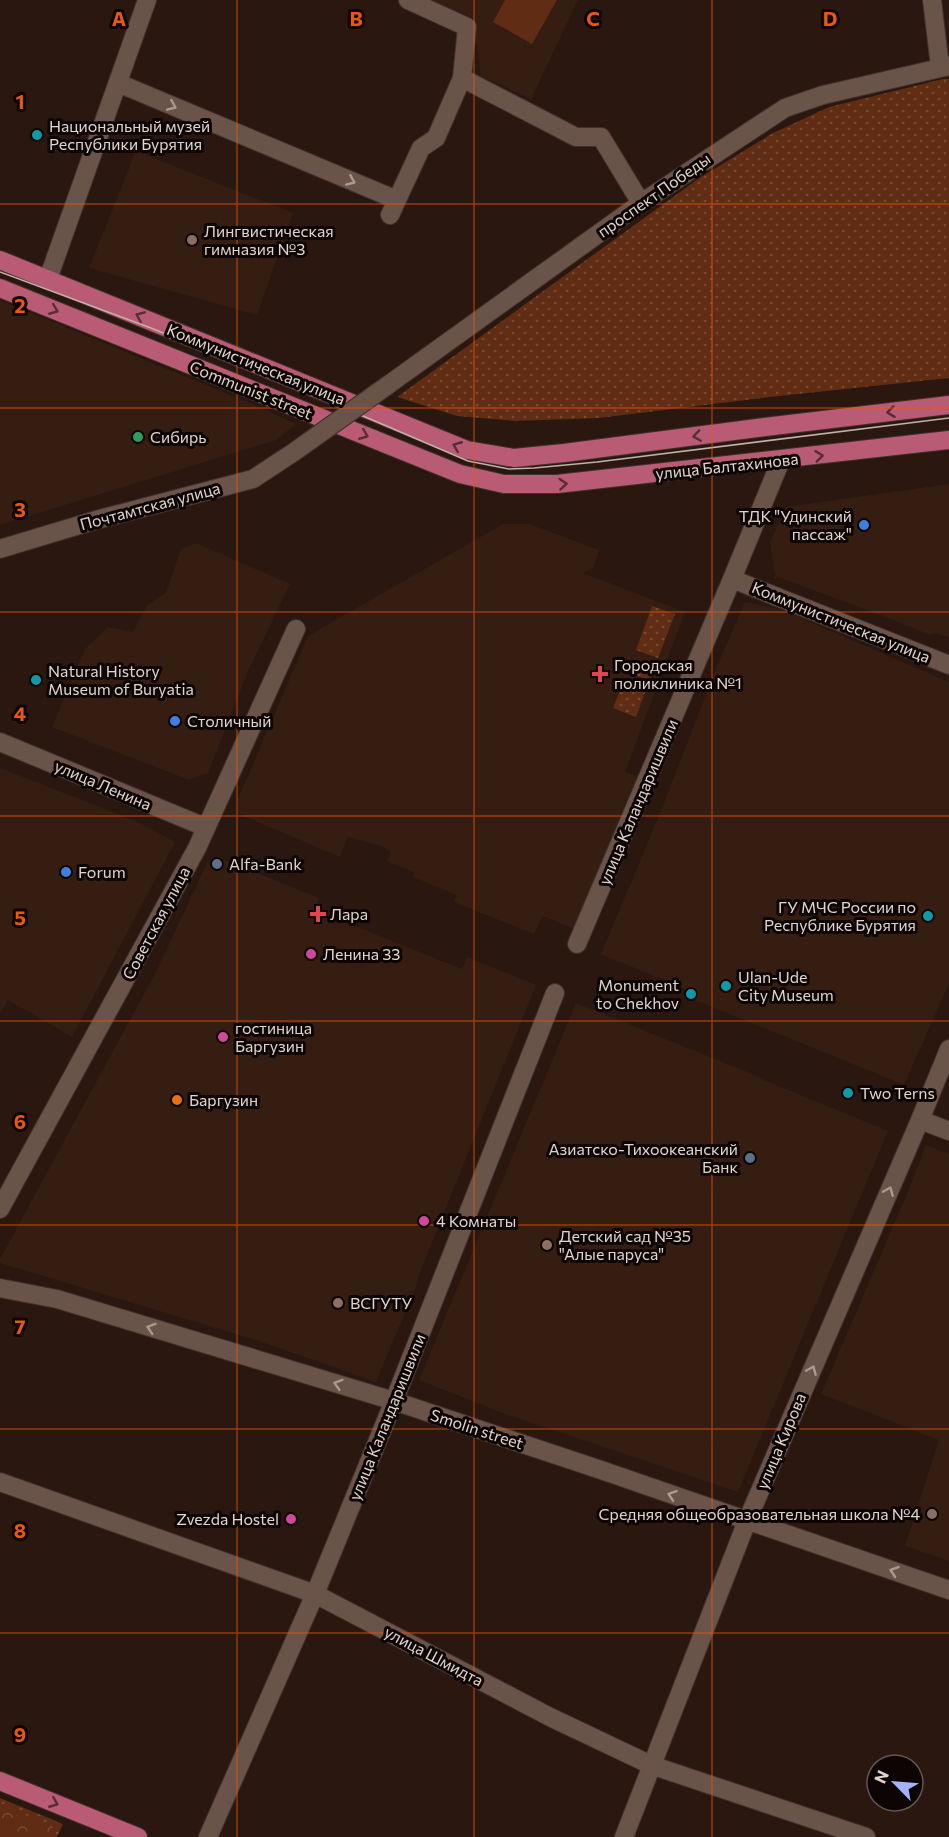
<svg xmlns="http://www.w3.org/2000/svg" width="949" height="1837" viewBox="0 0 949 1837" font-family="Commissioner,sans-serif">
  <defs>
    <pattern id="grass-dots" width="8" height="8" patternUnits="userSpaceOnUse" patternTransform="scale(1.5)"><rect width="8" height="8" fill="#602c13"/><path d="M2 2h.1M6 6h.1" fill="none" stroke="#764a34" stroke-width="1.8" stroke-linecap="round"/></pattern>
    <pattern id="forest-crowns" width="20" height="18" patternUnits="userSpaceOnUse" patternTransform="scale(1.5)"><rect width="20" height="18" fill="#602c13"/><path d="M2 6a3 3 0 1 1 6 0M12 15a3 3 0 1 1 6 0" fill="none" stroke="#764a34"/></pattern>
  </defs>
  <rect width="100%" height="100%" fill="#2a170f"/>
  <path fill="#361d11" d="M427,0H578L531,99L481,76L473,18Z
    M136,151L293,213L257,315L89,268Z
    M0,300L264,409L296,424L276,440L0,525Z
    M949,484V638L936,633L930,635L891,619L775,576L770,542L786,507Z
    M503,524H529L599,550L593,568L583,573L685,612L625,772L637,776L577,930L543,916L534,934L454,902L457,895L413,877L414,872L387,861L391,852L381,846L348,837L340,857L239,814L237,801L308,636Z
    M196,543L290,584L249,669L208,773L189,780L52,727L85,649L108,627L133,632L147,605L166,593L181,549Z
    M745,602L782,610L949,682V983L904,1085L693,999L695,993L601,954L663,806L716,668Z
    M0,768L138,822L175,842L72,1037L8,1000L0,1014Z
    M222,859L319,898L315,910L462,969L467,957L536,985L419,1275L416,1287L376,1382L259,1341L0,1263V1259L156,972L207,863Z
    M576,1003L750,1073L764,1080L888,1131L738,1492L505,1414L419,1380Z
    M926,1145L949,1154V1561L905,1546L939,1440L821,1394L906,1196Z"/>
  <path fill="url(#grass-dots)" d="M943,79H949V378L770,397L599,418L515,421L457,416L397,397L698,179L773,133L829,107Z
    M652,606L675,614L658,658L636,650Z
    M631,661L654,670L649,681L627,671Z
    M623,683L645,692L636,717L613,708Z
    M0,1798L63,1824L57,1837H0Z"/>
  <path fill="url(#forest-crowns)" d="M0,1804L53,1827L49,1837H0Z"/>
  <path fill="#602c13" d="M505,0H557L532,44L493,22Z"/>
  <g fill="none" stroke-linecap="round" stroke-linejoin="round">
    <g stroke="#40312d" stroke-width="20">
      <path id="minor" d="M932,0L940,67
        M462,78L576,137H601L641,203
        M118,83L397,200
        M390,215L421,148L436,138L462,78L467,27L408,0
        M48,279L147,0
        M388,385L641,203L785,108L823,95L949,66
        M0,549L96,520L253,479L294,452
        M732,579L949,665
        M0,742L205,827
        M577,944L732,579L781,460
        M920,1120L949,1131
        M0,1209L197,848L296,629
        M0,1288L57,1299L394,1401L601,1470L949,1590
        M0,1482L315,1594L550,1717L651,1765L866,1837
        M208,1837L315,1594L394,1401L555,993
        M624,1837L747,1521L920,1120L949,1049"/>
    </g>
    <g stroke="#40312d" stroke-width="20">
      <path id="major" d="M0,260L467,450L514,458L564,453L765,427L949,405
        M0,288L460,474L504,484H557L949,440
        M0,1781L138,1837"/>
    </g>
    <use href="#minor" stroke="#6a5349" stroke-width="18"/>
    <use href="#major" stroke="#b95b74" stroke-width="18"/>
    <path stroke="#c0b1ac" stroke-width="1.5" d="M0,272L151,328L291,385L468,461L509,469L534,468L597,462L949,418"/>
    <g stroke="#40312d" stroke-width="20" stroke-linecap="butt">
      <path id="minor-bridge" d="M294,452L388,385"/>
    </g>
    <use href="#minor-bridge" stroke="#6a5349" stroke-width="18"/>
  </g>
  <defs><path id="oneway-chevron" d="M-2-3.5L2.5 0L-2 3.5" fill="none" stroke-width="1.6" stroke-linecap="round" stroke-linejoin="round" transform="scale(1.5)"/></defs>
  <g stroke="#ab9992">
    <use href="#oneway-chevron" transform="translate(172 106) rotate(23)"/>
    <use href="#oneway-chevron" transform="translate(351 181) rotate(23)"/>
    <use href="#oneway-chevron" transform="translate(889 1191) rotate(-67)"/>
    <use href="#oneway-chevron" transform="translate(151 1328) rotate(-163)"/>
    <use href="#oneway-chevron" transform="translate(812 1370) rotate(-67)"/>
    <use href="#oneway-chevron" transform="translate(338 1384) rotate(-163)"/>
    <use href="#oneway-chevron" transform="translate(672 1495) rotate(-161)"/>
    <use href="#oneway-chevron" transform="translate(894 1571) rotate(-161)"/>
  </g>
  <g stroke="#5a2c36">
    <use href="#oneway-chevron" transform="translate(54 310) rotate(22)"/>
    <use href="#oneway-chevron" transform="translate(140 316) rotate(-157)"/>
    <use href="#oneway-chevron" transform="translate(891 412) rotate(173)"/>
    <use href="#oneway-chevron" transform="translate(364 435) rotate(22)"/>
    <use href="#oneway-chevron" transform="translate(697 436) rotate(172)"/>
    <use href="#oneway-chevron" transform="translate(457 446) rotate(-158)"/>
    <use href="#oneway-chevron" transform="translate(819 456) rotate(-7)"/>
    <use href="#oneway-chevron" transform="translate(563 484) rotate(-4)"/>
    <use href="#oneway-chevron" transform="translate(54 1803) rotate(22)"/>
  </g>
  <path fill="none" stroke="#e8590c" stroke-width="1.5" stroke-opacity="0.55" d="M237,0V1837M474,0V1837M712,0V1837M0,204H949M0,408H949M0,612H949M0,816H949M0,1021H949M0,1225H949M0,1429H949M0,1633H949"/>
  <g fill="#0f9aa8" stroke="#0d0503" stroke-width="2">
    <circle cx="37" cy="135" r="6"/>
    <circle cx="36" cy="680" r="6"/>
    <circle cx="928" cy="916" r="6"/>
    <circle cx="726" cy="986" r="6"/>
    <circle cx="691" cy="994" r="6"/>
    <circle cx="848" cy="1093" r="6"/>
  </g>
  <g fill="#8d6e63" stroke="#0d0503" stroke-width="2">
    <circle cx="192" cy="240" r="6"/>
    <circle cx="547" cy="1245" r="6"/>
    <circle cx="338" cy="1303" r="6"/>
    <circle cx="932" cy="1514" r="6"/>
  </g>
  <circle fill="#2e9e5b" stroke="#0d0503" stroke-width="2" cx="138" cy="437" r="6"/>
  <g fill="#3f7fe0" stroke="#0d0503" stroke-width="2">
    <circle cx="864" cy="525" r="6"/>
    <circle cx="175" cy="721" r="6"/>
    <circle cx="66" cy="872" r="6"/>
  </g>
  <g fill="#e0444e" stroke="#0d0503" stroke-width="2">
    <path d="M597 665h6v6h6v6h-6v6h-6v-6h-6v-6h6z"/>
    <path d="M315 905h6v6h6v6h-6v6h-6v-6h-6v-6h6z"/>
  </g>
  <g fill="#5c6f8a" stroke="#0d0503" stroke-width="2">
    <circle cx="217" cy="864" r="6"/>
    <circle cx="750" cy="1158" r="6"/>
  </g>
  <g fill="#d1479c" stroke="#0d0503" stroke-width="2">
    <circle cx="311" cy="954" r="6"/>
    <circle cx="223" cy="1037" r="6"/>
    <circle cx="424" cy="1221" r="6"/>
    <circle cx="291" cy="1519" r="6"/>
  </g>
  <circle fill="#e8710a" stroke="#0d0503" stroke-width="2" cx="177" cy="1100" r="6"/>
  <g text-anchor="middle" stroke-width="6" stroke-linejoin="round" paint-order="stroke">
    <g font-size="16" fill="#e1d3ce" stroke="#0d0503" text-anchor="start">
      <text x="49" y="132">Национальный музей<tspan x="49" dy="18">Республики Бурятия</tspan></text>
      <text x="204" y="237">Лингвистическая<tspan x="204" dy="18">гимназия №3</tspan></text>
      <text x="150" y="443">Сибирь</text>
      <text x="852" y="522" text-anchor="end">ТДК "Удинский<tspan x="852" dy="18">пассаж"</tspan></text>
      <text x="614" y="671">Городская<tspan x="614" dy="18">поликлиника №1</tspan></text>
      <text x="48" y="677">Natural History<tspan x="48" dy="18">Museum of Buryatia</tspan></text>
      <text x="187" y="727">Столичный</text>
      <text x="229" y="870">Alfa-Bank</text>
      <text x="78" y="878">Forum</text>
      <text x="916" y="913" text-anchor="end">ГУ МЧС России по<tspan x="916" dy="18">Республике Бурятия</tspan></text>
      <text x="330" y="920">Лара</text>
      <text x="323" y="960">Ленина 33</text>
      <text x="738" y="983">Ulan-Ude<tspan x="738" dy="18">City Museum</tspan></text>
      <text x="679" y="991" text-anchor="end">Monument<tspan x="679" dy="18">to Chekhov</tspan></text>
      <text x="235" y="1034">гостиница<tspan x="235" dy="18">Баргузин</tspan></text>
      <text x="860" y="1099">Two Terns</text>
      <text x="189" y="1106">Баргузин</text>
      <text x="738" y="1155" text-anchor="end">Азиатско-Тихоокеанский<tspan x="738" dy="18">Банк</tspan></text>
      <text x="436" y="1227">4 Комнаты</text>
      <text x="559" y="1242">Детский сад №35<tspan x="559" dy="18">"Алые паруса"</tspan></text>
      <text x="350" y="1309">ВСГУТУ</text>
      <text x="920" y="1520" text-anchor="end">Средняя общеобразовательная школа №4</text>
      <text x="279" y="1525" text-anchor="end">Zvezda Hostel</text>
    </g>
    <g font-size="16" fill="#e1d3ce" stroke="#0d0503">
      <text transform="translate(654 195) rotate(-35)" y="6">проспект Победы</text>
      <text transform="translate(256 364) rotate(22)" y="6">Коммунистическая улица</text>
      <text transform="translate(251 390) rotate(22)" y="6">Communist street</text>
      <text transform="translate(727 466) rotate(-6)" y="6">улица Балтахинова</text>
      <text transform="translate(150 506) rotate(-15)" y="6">Почтамтская улица</text>
      <text transform="translate(841 622) rotate(22)" y="6">Коммунистическая улица</text>
      <text transform="translate(103 785) rotate(23)" y="6">улица Ленина</text>
      <text transform="translate(638 802) rotate(-67)" y="6">улица Каландаришвили</text>
      <text transform="translate(156 923) rotate(-62)" y="6">Советская улица</text>
      <text transform="translate(387 1417) rotate(-68)" y="6">улица Каландаришвили</text>
      <text transform="translate(477 1429) rotate(18)" y="6">Smolin street</text>
      <text transform="translate(781 1441) rotate(-67)" y="6">улица Кирова</text>
      <text transform="translate(434 1656) rotate(28)" y="6">улица Шмидта</text>
    </g>
  </g>
  <g font-size="20" text-anchor="middle" font-weight="bold" fill="#e8590c" stroke="#0d0503" stroke-width="6" stroke-linejoin="round" paint-order="stroke">
    <text x="119" y="26">A</text>
    <text x="356" y="26">B</text>
    <text x="593" y="26">C</text>
    <text x="830" y="26">D</text>
    <text x="20" y="109">1</text>
    <text x="20" y="313">2</text>
    <text x="20" y="517">3</text>
    <text x="20" y="721">4</text>
    <text x="20" y="925">5</text>
    <text x="20" y="1129">6</text>
    <text x="20" y="1334">7</text>
    <text x="20" y="1538">8</text>
    <text x="20" y="1742">9</text>
  </g>
  <g transform="translate(895 1783) rotate(295)"><circle r="28" fill="#0d0503" stroke="#625754" stroke-width="1.5"/>
  <path d="M0-4.5L10 22L0 15L-10 22Z" fill="#a4b2fc"/>
  <text y="-9" font-size="16" font-weight="bold" text-anchor="middle" fill="#e1d3ce">N</text>
  </g>
</svg>
